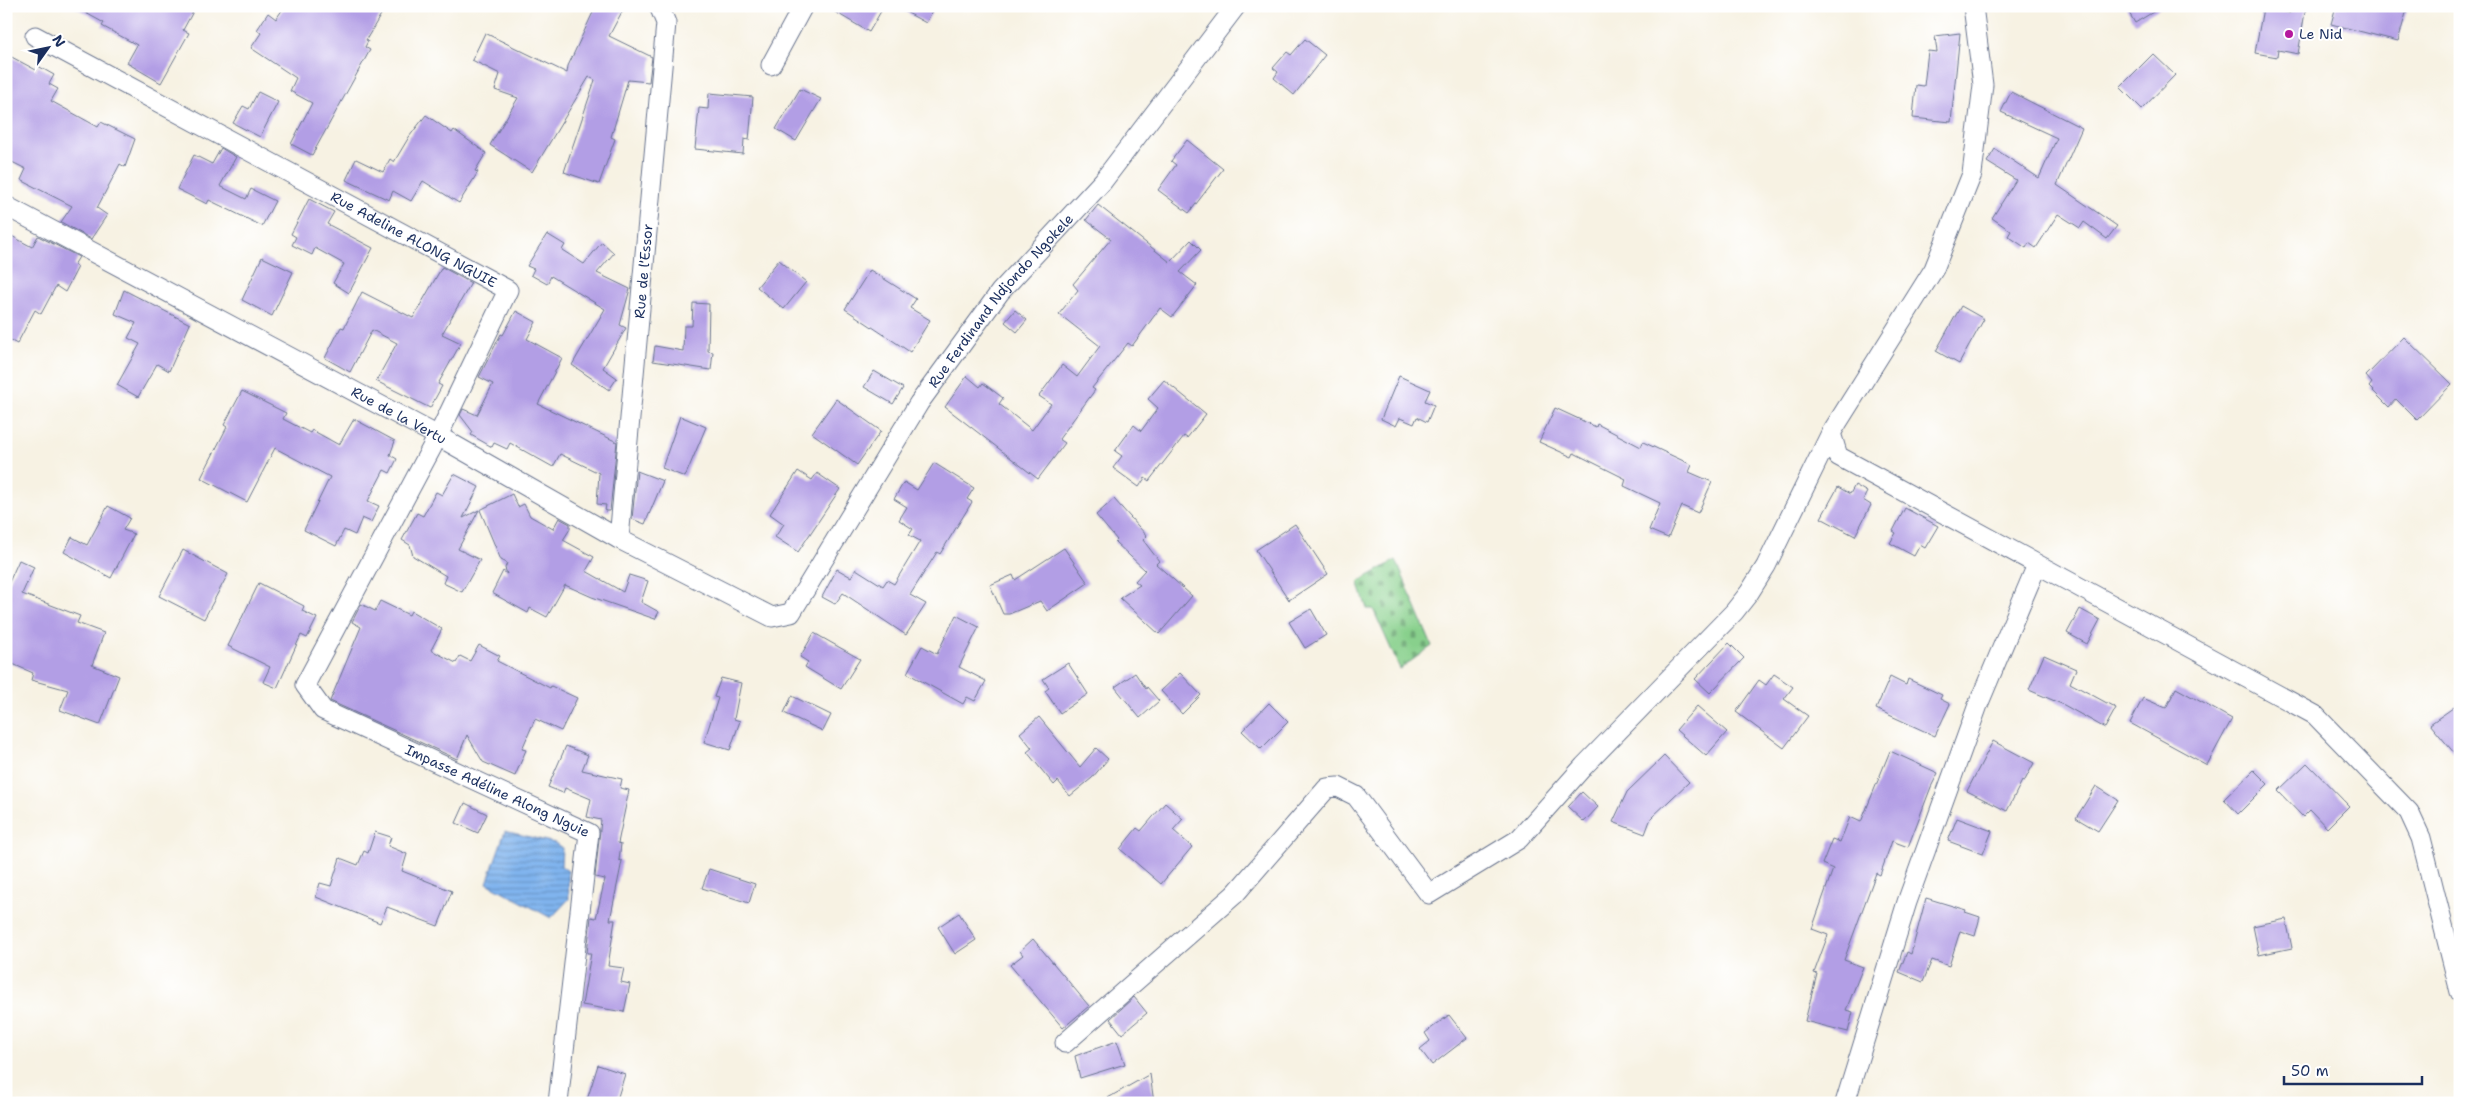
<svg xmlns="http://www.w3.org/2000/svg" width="2466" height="1109" viewBox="0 0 2466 1109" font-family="'Shantell Sans',sans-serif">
  <defs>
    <pattern id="cemetery-stones" width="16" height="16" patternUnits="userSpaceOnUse" patternTransform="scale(1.25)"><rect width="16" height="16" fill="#88d08c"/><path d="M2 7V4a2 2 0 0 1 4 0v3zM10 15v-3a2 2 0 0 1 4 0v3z" fill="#6ea976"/></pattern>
    <pattern id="water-rules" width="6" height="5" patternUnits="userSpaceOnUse" patternTransform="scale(1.25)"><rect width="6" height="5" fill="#80b4ee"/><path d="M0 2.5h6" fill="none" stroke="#6893c4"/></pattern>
  </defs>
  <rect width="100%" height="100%" fill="#fff"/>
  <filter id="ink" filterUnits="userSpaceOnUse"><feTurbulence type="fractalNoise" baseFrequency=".02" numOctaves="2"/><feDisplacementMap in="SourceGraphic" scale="10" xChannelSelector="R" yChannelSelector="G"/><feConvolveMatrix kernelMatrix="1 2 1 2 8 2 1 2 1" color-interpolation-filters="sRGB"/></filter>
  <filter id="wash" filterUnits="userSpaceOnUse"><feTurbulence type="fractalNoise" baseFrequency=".0096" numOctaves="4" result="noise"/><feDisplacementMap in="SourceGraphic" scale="20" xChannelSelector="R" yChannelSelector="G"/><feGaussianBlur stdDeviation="1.12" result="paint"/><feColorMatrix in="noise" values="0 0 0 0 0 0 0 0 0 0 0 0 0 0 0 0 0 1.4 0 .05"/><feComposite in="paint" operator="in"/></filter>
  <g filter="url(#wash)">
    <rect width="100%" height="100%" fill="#f7f2e3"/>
    <path fill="url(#cemetery-stones)" stroke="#528075" d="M1396,560L1432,646L1400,669L1373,609H1367L1358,582Z"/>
    <path fill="url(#water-rules)" stroke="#4e72a6" d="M505,831L555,843L562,848L561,866L568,871L569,899L551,918L487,883Z"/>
    <g id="blocks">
      <path fill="#b29ee5" d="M73,6H196L183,30L189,33L161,83L127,63L137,45L102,26L104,23Z
        M285,6H386L366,40L368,41L365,47L370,50L312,155L291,144L312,103L290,91L296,78L251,48L261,33L257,30L268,13L276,19Z
        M596,6H625L609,36L652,57L649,82L628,80L611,137L615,139L599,184L564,172L595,80L589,77L532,172L490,145L518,98L495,90L500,74L472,60L485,33L567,73L568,66Z
        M825,6H884L869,32Z
        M895,6H935L926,23Z
        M2125,6H2163L2135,23Z
        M2291,6H2306L2298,54L2278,50L2277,57L2255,53L2263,8L2290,13Z
        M2336,6H2408L2398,41L2331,24Z
        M1960,33L1951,122L1913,118L1916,85L1924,86L1928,51L1937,52L1935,36Z
        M1305,39L1325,55L1294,95L1274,78L1278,72L1273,68L1287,52L1291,55Z
        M6,54L36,70L38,66L54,75L49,84L58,89L51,101L98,127L101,122L135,139L125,167L120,164L97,208L107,215L91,239L61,222L72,206L21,180L26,169L6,159Z
        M2153,54L2175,75L2142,109L2120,87Z
        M800,89L821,99L796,141L776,129Z
        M258,92L278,102L260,137L233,123L243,106L249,109Z
        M2011,92L2082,128L2057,185L2117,226L2107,239L2084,222L2080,228L2058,214L2036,248L2029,243L2026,248L2008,236L2011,231L1992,218L2016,180L1987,162L1995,149L2039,178L2057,138L2001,112Z
        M709,93L753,97L749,140L744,139L743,154L695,149L699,108L708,109Z
        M426,115L452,133L454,130L486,153L475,171L478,172L459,203L423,181L411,201L393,191L389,200L346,180L356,159L383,172L390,159L394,162L409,137Z
        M1187,140L1223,169L1189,213L1158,190L1176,165L1171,161Z
        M221,148L236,157L220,186L246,199L251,189L275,201L262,226L209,200L207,204L177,189L194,155L212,164Z
        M309,199L334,212L327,224L373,248L349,293L333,283L344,264L315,248L312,255L292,245L296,237L291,234Z
        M1098,205L1170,262L1191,240L1201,250L1180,272L1197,285L1172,317L1160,308L1132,346L1128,343L1092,388L1095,390L1059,439L1065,443L1038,479L945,407L967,376L980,387L983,383L1003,398L999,404L1032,430L1051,404L1039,396L1062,365L1077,377L1100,346L1059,314L1078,290L1073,284L1111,239L1086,220Z
        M6,233L32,247L38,236L79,257L74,265L78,267L65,292L56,286L41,314L35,310L17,344L6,338Z
        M547,234L565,245L562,250L584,264L602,242L614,253L597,273L630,289L620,325L626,328L603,368L617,378L609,390L572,365L605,309L551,276L547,284L531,275L534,269L527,266Z
        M262,257L293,272L272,316L242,300Z
        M779,260L806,282L784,309L757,287Z
        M442,267L471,283L442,334L461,343L438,384L442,386L430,408L376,381L397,343L372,330L350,372L325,358L341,327L344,328L362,292L413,318Z
        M870,270L916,299L910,308L930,320L910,352L845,309Z
        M124,290L190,324L169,371L157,364L138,397L117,385L140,344L128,338L136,323L115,314Z
        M693,303L709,304L708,351L713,352L711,370L653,361L655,346L683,351L684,326H692Z
        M1961,306L1984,319L1959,364L1936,351Z
        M1015,310L1027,320L1017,332L1005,322Z
        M516,311L536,322L527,339L562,358L538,404L617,442L610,511H605L606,505L597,504L599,473L560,454L553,467L510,443L507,449L494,443L492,447L471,435L473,432L460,415L463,409L477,415L493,384L479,377L501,334L503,335Z
        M2404,337L2452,384L2417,420L2396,399L2389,407L2369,387L2372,383L2366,376Z
        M874,371L903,388L893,404L864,387Z
        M1399,376L1430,390L1425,401L1434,405L1427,422L1417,417L1414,424L1400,418L1396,426L1381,419Z
        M1164,380L1206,414L1187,438L1184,436L1149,481L1145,478L1139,487L1113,468L1122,456L1115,451L1134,425L1141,431L1158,408L1148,399Z
        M242,391L286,413L283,419L310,433L312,430L339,445L354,419L395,441L390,455L397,459L390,473L384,470L368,501L379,506L371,522L362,518L355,535L344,530L336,546L304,530L330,477L275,448L247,502L201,478L227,427L224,425Z
        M836,399L881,431L857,465L812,433Z
        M1555,408L1596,427L1597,424L1641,447L1643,442L1692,465L1689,472L1712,482L1698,513L1682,506L1668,538L1649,530L1660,503L1624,486L1626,479L1574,453L1572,457L1539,442Z
        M680,416L706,427L685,477L662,468Z
        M934,463L974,488L967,499L972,502L940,554L937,552L910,595L926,604L906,635L843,593L835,604L822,597L837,569L851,577L856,569L883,586L887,580L894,584L920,541L909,535L913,529L899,520L907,507L894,499L904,482L917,490Z
        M637,471L663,481L645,524L632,519Z
        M798,471L812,480L817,473L840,489L798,552L775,537L784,524L770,514Z
        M454,474L479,487L463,518L479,510L458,549L480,560L462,592L443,583L446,576L413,556L410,545L402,540L417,513L423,516L436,492L442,495Z
        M1855,485L1867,492L1863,500L1871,505L1855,536L1821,518L1838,487L1850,494Z
        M512,494L518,507L524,504L530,516L553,529L559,518L570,524V529L563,540L594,557L586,571L623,592L629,575L648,581L641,602L659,612L655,619L592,597L565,585L547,617L530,608L528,613L492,593L503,571L507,574L505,568L507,563L501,560L480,510Z
        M1114,499L1147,536L1143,540L1159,561L1156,564L1192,596L1159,634L1120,598L1140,585L1135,581L1145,570L1115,542L1117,540L1096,515Z
        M108,506L130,518L123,530L134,534L111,578L64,552L72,537L87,545Z
        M1905,508L1938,526L1925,548L1920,545L1914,556L1890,543L1896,533L1893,531Z
        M1295,524L1328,574L1289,600L1256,550Z
        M1064,548L1088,583L1047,611L1040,601L1009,614H1003L990,585L1013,575L1015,580Z
        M183,550L228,574L204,619L159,596Z
        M19,560L34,567L22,594L80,616L77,623L104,633L92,665L119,676L100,725L60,710L68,690L31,680L33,673L6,661V589Z
        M259,583L304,606L302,611L317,618L307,638L301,635L277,688L263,682L270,667L228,646Z
        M380,601L409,615L411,611L442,629L431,650L456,663L460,656L470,661L479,645L500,656L497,661L550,688L551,686L577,698L561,731L535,719L522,749L526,750L515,776L483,762L467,735L457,759L330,701L361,627L352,622L361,604L375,611Z
        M1311,609L1326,635L1305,648L1289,622Z
        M2080,609L2100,620L2087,644L2067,633Z
        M956,615L979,627L959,667L986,681L975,701L967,697L963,704L907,673L922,646L937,654Z
        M814,633L860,659L841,689L805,667L808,662L800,657Z
        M1729,643L1744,658L1710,693L1695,679Z
        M2044,655L2076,669L2070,683L2116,708L2105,728L2064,705L2029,690Z
        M1068,663L1088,694L1060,713L1045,691L1049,688L1043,679Z
        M1135,673L1146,689L1147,687L1159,701L1140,718L1115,687Z
        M1180,673L1201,695L1182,714L1161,691Z
        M1774,674L1793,687L1784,699L1808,716L1784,748L1736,712L1759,680L1766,685Z
        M1890,677L1906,685L1908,679L1942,695L1940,699L1950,704L1935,736L1876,709Z
        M721,678L741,683L734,719L740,721L730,750L704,742L718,698L714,697Z
        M2176,688L2232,719L2207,765L2130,723L2143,698L2166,708Z
        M792,696L831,715L823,731L784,713Z
        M1269,703L1288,722L1261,749L1242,731Z
        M2460,703V760L2430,724Z
        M1697,706L1727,732L1706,756L1676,730Z
        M1039,717L1080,767L1096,748L1108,759L1092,778L1070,796L1058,781L1054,785L1027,752L1032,748L1020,733Z
        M1993,741L2034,763L2024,782L2022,781L2007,811L1967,791Z
        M566,746L588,755L582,770L622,779L620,788L629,790L618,843L621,844L619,860L622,861L610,920H615L608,966L624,968L621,982L630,984L624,1012L582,1005L591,953H587L591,917L596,918L605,879L595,877L601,820L587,817L591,799L565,788L563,793L548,787Z
        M1890,751L1938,773L1931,787L1908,847L1892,841L1880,875L1876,873L1844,960L1863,967L1846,1010L1853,1012L1848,1032L1805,1021L1817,974L1814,973L1828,935L1812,929L1833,869L1822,864L1832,839L1840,842L1850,817L1861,822Z
        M1664,756L1689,782L1651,818L1645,834L1613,822L1627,792Z
        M2307,763L2349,806L2327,828L2310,810L2303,817L2278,791Z
        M2254,770L2268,784L2238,814L2224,799Z
        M2096,786L2118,800L2098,831L2076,818Z
        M1582,792L1598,807L1584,822L1568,807Z
        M465,803L487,814L478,833L456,823Z
        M1165,803L1183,819L1173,830L1192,847L1161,884L1120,849L1137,828L1141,831Z
        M1957,818L1992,831L1983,854L1948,841Z
        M375,832L391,837L388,846L407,854L402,871L452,891L438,926L387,907L380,923L316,897L320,883L331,886L340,858L358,865L364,851L368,853Z
        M709,869L755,884L749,903L702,888Z
        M1926,898L1966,910L1965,912L1980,917L1975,936L1960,931L1949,966L1932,960L1923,982L1899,972L1907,952L1911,954Z
        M959,913L976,940L955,954L938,927Z
        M2286,919L2292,948L2259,955L2253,926Z
        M1033,939L1089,1006L1063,1028L1010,965L1023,955L1020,951Z
        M1134,997L1147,1013L1122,1034L1110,1019Z
        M1449,1015L1467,1038L1432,1065L1420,1049L1430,1041L1425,1033Z
        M1117,1041L1125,1064L1080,1078L1075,1056Z
        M598,1065L625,1074L616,1103H586Z
        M1150,1074L1154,1103H1099Z"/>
    </g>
  </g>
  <g filter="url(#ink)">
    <use href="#blocks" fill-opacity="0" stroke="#68738d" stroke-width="1"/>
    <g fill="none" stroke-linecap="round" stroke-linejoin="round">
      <g stroke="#68738d" stroke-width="21">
        <g id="street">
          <path id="s1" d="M35,36L508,290L438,436L305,685L323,710L589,833L558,1103"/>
          <path d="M771,65L803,6"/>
          <path id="s2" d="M6,206L438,436L619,539L772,617L791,613L919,403L1000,292L1103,181L1236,6"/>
          <path d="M1831,433L1838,456L2315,715L2409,812L2421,838L2460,992"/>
          <path id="s3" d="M619,539L666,23L659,6"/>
          <path d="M1065,1043L1235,894L1327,788L1338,787L1356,796L1429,894L1519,839L1584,766L1734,612L1749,593L1766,566L1831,433L1934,269L1972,174L1983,85L1973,6"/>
          <path d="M1845,1103L1907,902L1978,705L2037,565"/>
        </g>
      </g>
      <use href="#street" stroke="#fff" stroke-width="19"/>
    </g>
  </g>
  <circle fill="#b5179e" stroke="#fff" stroke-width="2" cx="2289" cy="34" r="5"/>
  <g text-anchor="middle" stroke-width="4" stroke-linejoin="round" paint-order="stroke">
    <g font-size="14" fill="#1b2f5e" stroke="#fff" text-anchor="start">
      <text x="2299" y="39">Le Nid</text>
    </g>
    <g font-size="14" fill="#1b2f5e" stroke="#fff">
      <text dy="5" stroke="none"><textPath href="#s1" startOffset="430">Rue Adeline ALONG NGUIE</textPath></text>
      <text dy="5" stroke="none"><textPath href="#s3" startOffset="269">Rue de l'Essor</textPath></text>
      <text dy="5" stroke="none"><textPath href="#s2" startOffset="1266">Rue Ferdinand Ndjondo Ngokele</textPath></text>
      <text dy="5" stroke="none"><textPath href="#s2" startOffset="445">Rue de la Vertu</textPath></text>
      <text dy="5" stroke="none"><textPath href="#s1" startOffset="1204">Impasse Adéline Along Nguie</textPath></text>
    </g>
  </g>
  <rect width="2466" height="1109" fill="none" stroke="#fff" stroke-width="25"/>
  <g transform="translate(48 48) rotate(57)" stroke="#ffffff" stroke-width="4" paint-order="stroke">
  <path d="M0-4L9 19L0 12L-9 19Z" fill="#1b2f5e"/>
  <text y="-8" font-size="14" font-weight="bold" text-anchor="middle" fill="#1b2f5e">N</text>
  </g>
  <path d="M2284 1076v8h138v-8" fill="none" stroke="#1b2f5e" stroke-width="2.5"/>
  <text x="2291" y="1076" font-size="15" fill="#1b2f5e" stroke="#ffffff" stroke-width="4" paint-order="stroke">50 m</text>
</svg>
